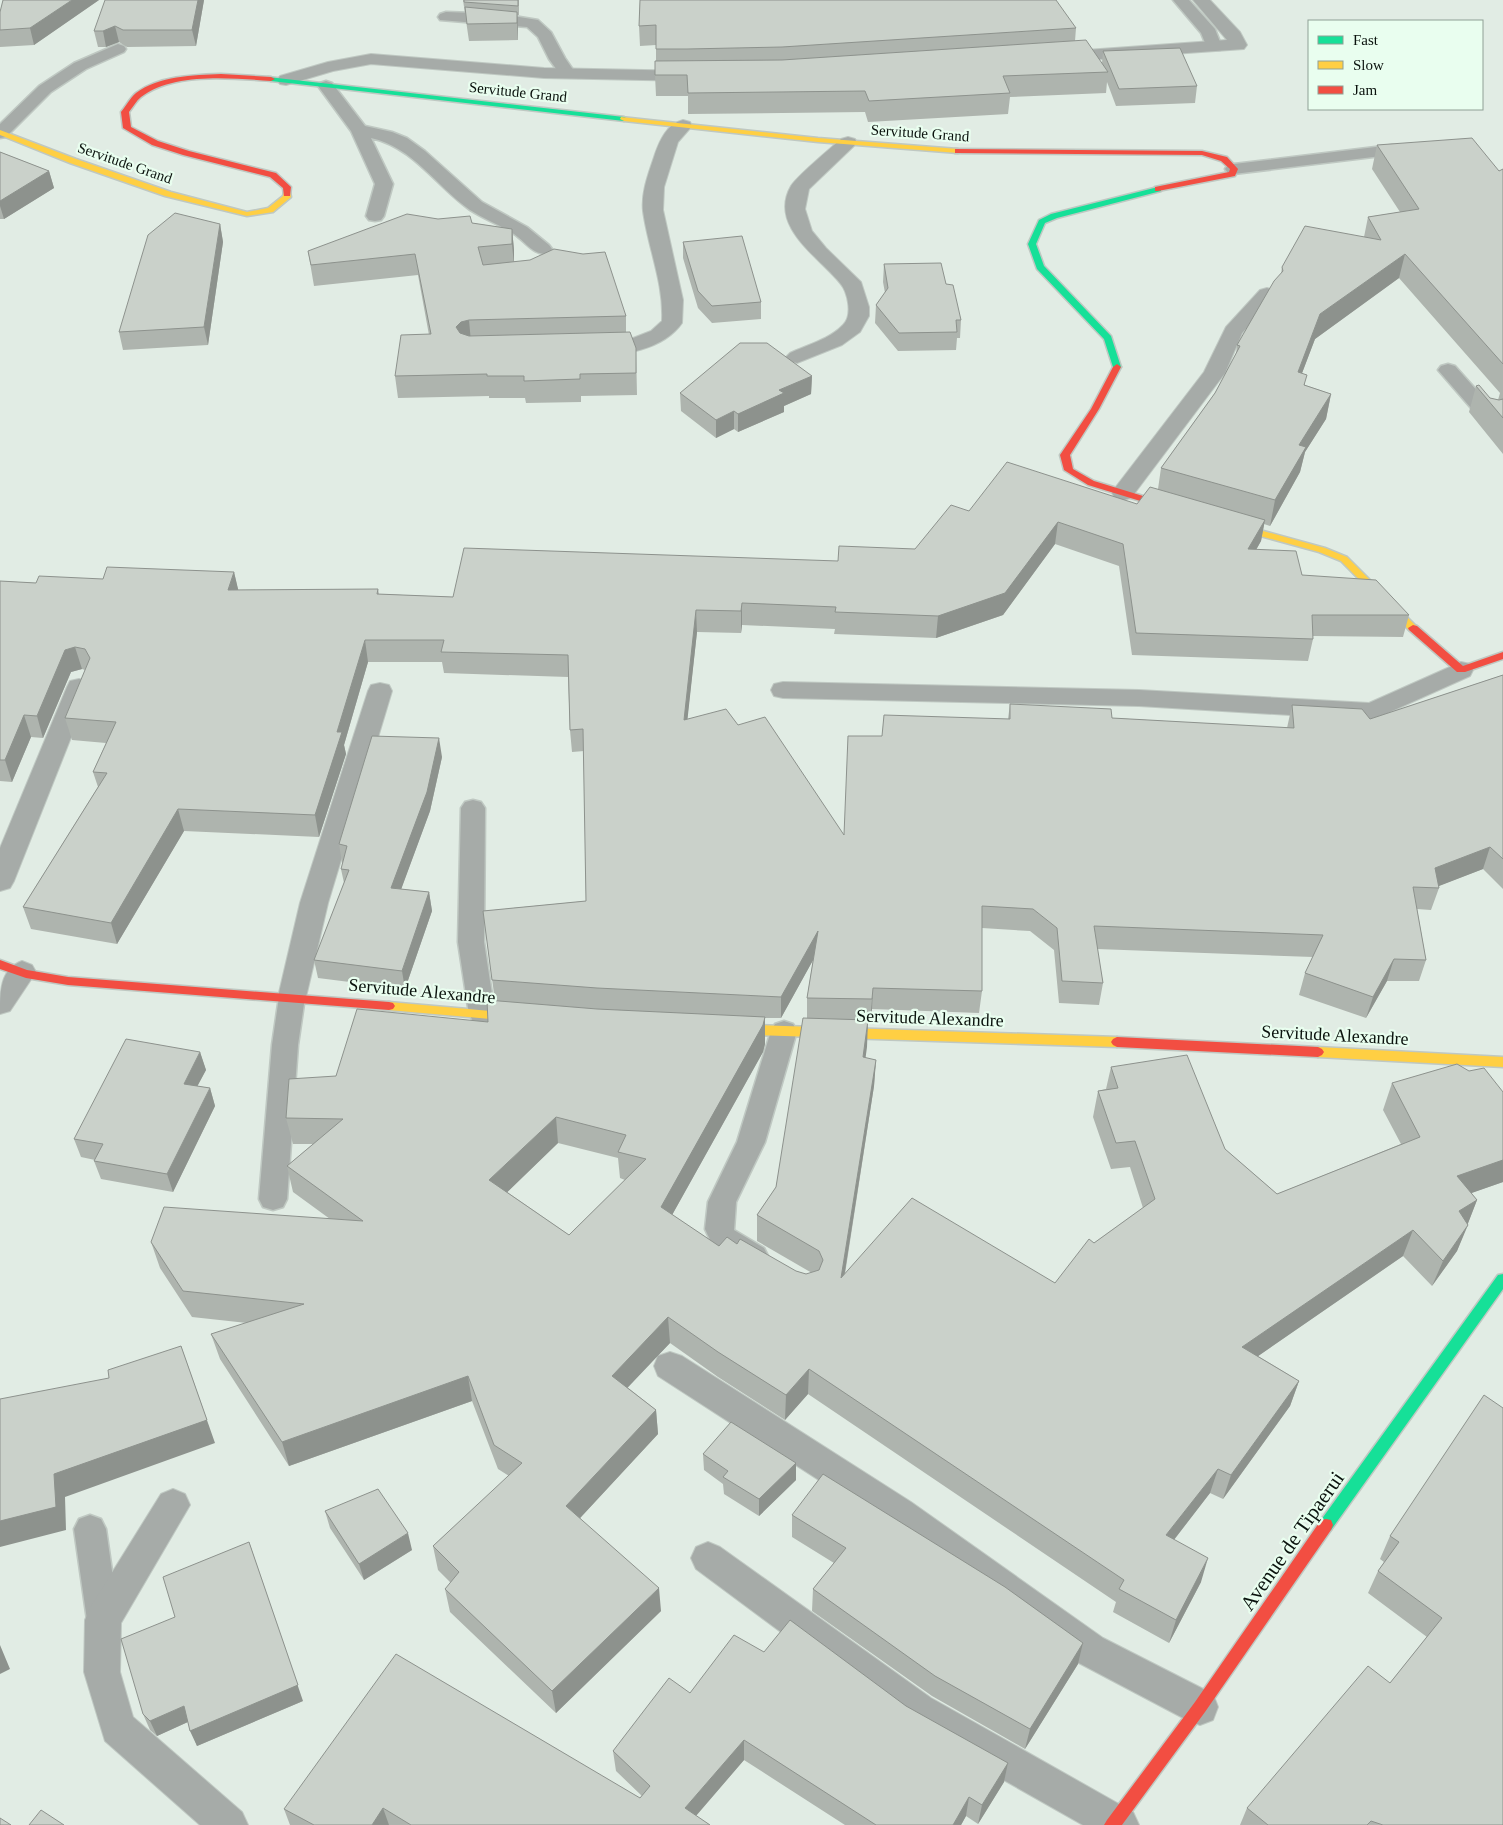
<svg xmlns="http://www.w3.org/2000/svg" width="1503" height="1825" viewBox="0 0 1503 1825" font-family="Georgia,serif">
  <rect width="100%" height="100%" fill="#e1ece4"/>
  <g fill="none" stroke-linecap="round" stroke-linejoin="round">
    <g stroke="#bfc8c2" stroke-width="3">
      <path id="lane" d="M1173,0H1189L1215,29L1222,47L1220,50H1208L1201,33Z
        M446,12L501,14L538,20L551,32L565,58L576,74L574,77H562L549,59L538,37L527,27L440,20L438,17L440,14Z
        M118,44L124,46L126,49L124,52L86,69L51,92L6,137L0,138V124L39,86L74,63Z
        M326,81L332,83L365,126L392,132L407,138L425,151L482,202L527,227L549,245L552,249L549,253C534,257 526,242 514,234C500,225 484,219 470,210C436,186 413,147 371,138L393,184L384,216L381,220L375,221L369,220L366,216L375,184L351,131L318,86L320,83Z
        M1392,145L1398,146L1401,150L1398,154L1234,174L1228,173L1225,169L1228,165L1234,164Z
        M1448,364L1455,366L1496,412L1503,411V423L1491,425L1484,423L1438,370L1441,366Z
        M473,800L481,802L485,808L484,942L495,1014L491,1021L482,1024L473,1021L469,1014L458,942L461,808L465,802Z
        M292,987L301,990L305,997L298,1045L287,1199L283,1207L273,1210L263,1207L259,1199L272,1045L279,997L283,990Z
        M784,1021L793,1024L797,1031L765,1142L736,1202L734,1230L764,1248L768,1256L764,1264L754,1268L744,1264L713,1246L705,1229L708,1202L737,1142L771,1031L775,1024Z
        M90,1515L101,1519L106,1529L119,1620L114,1631L103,1635L92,1631L87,1620L74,1529L79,1519Z"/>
    </g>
    <g stroke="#bfc8c2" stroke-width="2">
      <path id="street" d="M1193,0H1210L1240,32L1247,45L1244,49L1058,62L1052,61L1049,57L1052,53L1058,52L1227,40Z
        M371,54L544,68L693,71L699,72L702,76L699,80L693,81L544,78L371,64L333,71L286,85L280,84L277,80L280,76L328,62Z
        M683,120L690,122L692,126L678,142L664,187L663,210L683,300L682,323C664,349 620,359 591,351L588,347L591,343L628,340L651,331L662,321C664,283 648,248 643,211C641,191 649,173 655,154C660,140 667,124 683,120Z
        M848,137L855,139L857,143L809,189L805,209L812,231L826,248L861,282L869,307V316L860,332L842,345L797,363L790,361L786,357L790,353C807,345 830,339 843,325C853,316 848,292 840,283C819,257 768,226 791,186C798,175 830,149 841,139Z
        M1267,288L1274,290L1277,294L1242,333L1225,373L1131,498L1123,500L1115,498L1112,493L1115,488L1204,372L1226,327L1260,290Z
        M1461,662L1470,664L1473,670L1470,676L1372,720L1139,706L783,698L774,696L771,690L774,684L783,682L1139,690L1369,703Z
        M79,679L88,681L91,687L14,881L10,888L0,891V848L67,687L70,681Z
        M380,683L389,685L392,691L328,903L306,997L302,1005L292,1008L282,1005L278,997L300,903L368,691L371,685Z
        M22,961L32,965L36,972L10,1011L0,1014C0,992 0,969 22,961Z
        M670,1352L682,1356L911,1502L1103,1638L1213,1694L1218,1707L1213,1720L1200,1725L1187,1720L1077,1662L887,1524L658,1376L654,1366L658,1356Z
        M173,1489L185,1494L190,1505L121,1623L120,1672L133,1717L242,1812L248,1825H200L105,1741L84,1672L85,1620L90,1608L161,1494Z
        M708,1542L720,1547L931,1698L1133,1812L1139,1825H1083L905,1724L696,1569L691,1558L696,1547Z"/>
    </g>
    <g stroke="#bfc8c2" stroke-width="3">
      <path id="fast" d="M268,77L624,117L628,119L624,121L271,81L267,79Z
        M1158,187H1161V191L1057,218L1045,223L1036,244L1044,266L1111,336L1121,367L1117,370L1113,367L1104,339L1037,269L1028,244L1039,220L1051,214Z
        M1503,1274V1289L1331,1530L1326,1531L1321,1530L1319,1525L1321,1520L1498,1275Z"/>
    </g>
    <g stroke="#bfc8c2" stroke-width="3">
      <path id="slow" d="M621,117L818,138L958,149L962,151L958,153L818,142L624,121L620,119Z
        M0,130L76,159L171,192L247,212L268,208L283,196L284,192H290L291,197L273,212L247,216L165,196L70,163L0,135Z
        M1227,521L1325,548L1347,557L1418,628L1413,631L1409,630L1341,561L1319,552L1224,526V522Z
        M389,1002L525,1014L529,1015L531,1018L529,1021L525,1022L389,1010L385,1009L383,1006L385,1003Z
        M728,1024L1117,1037L1121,1039L1123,1042L1121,1045L1117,1047L728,1034L724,1032L722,1029L724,1026Z
        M1318,1047L1503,1057V1067L1318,1057L1314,1055L1312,1052L1314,1049Z"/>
    </g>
    <g stroke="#bfc8c2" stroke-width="3">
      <path id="jam" d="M221,74L271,77L275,79L271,81C233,78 173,72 141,97C136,101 133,107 129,112L131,127L158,141L189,151L276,173L291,187L290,196H284L283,188L270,177L183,155L152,145L123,128L121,112C126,106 130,98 136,93C159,76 193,75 221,74Z
        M955,149L1202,151L1227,157L1238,169L1235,176L1158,191H1155V187L1229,172L1230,169L1221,161L1202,155L958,153H955Z
        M1117,364L1121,367L1099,409L1070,455L1073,469L1094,481L1179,507V511H1173L1088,485L1064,470L1060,455L1091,409L1113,367Z
        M1413,625L1417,626L1463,666L1503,652V659L1465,672H1457L1409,630L1408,628Z
        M0,960L27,970L68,977L389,1002L393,1003L395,1006L393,1009L389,1010L68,985L26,978L0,969Z
        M1117,1037L1318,1047L1322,1049L1324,1052L1322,1055L1318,1057L1117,1047L1113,1045L1111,1042L1113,1039Z
        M1326,1519L1331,1520L1333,1525L1331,1530L1205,1712L1122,1825H1104L1107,1820L1195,1702L1321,1520Z"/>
    </g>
    <use href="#lane" fill="#a6aba8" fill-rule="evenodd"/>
    <use href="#street" fill="#a6aba8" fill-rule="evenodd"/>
    <use href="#fast" fill="#16e098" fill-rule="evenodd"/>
    <use href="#slow" fill="#ffcf43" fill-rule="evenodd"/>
    <use href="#jam" fill="#f24e42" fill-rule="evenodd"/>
  </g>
  <path fill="#aeb4ae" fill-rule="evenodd" d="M99,0L34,45L0,47V12Z
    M204,0L196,46L127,47L119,42L106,47H98L94,31Z
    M463,0H519V15H517L518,28V40L469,41Z
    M640,0L1076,28L1075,41L1102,63L1103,51L1197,86L1195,103L1116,106L1107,82L1106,93L1010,97L1008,114L868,122L865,112L688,114V96H656L655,75L656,61V45L640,46L639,26Z
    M1377,145L1499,171L1503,169V454L1469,412L1476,386L1490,398L1498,400L1500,393L1399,278L1315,339L1302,373L1305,385L1331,394L1326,419L1305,452L1300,472L1270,526L1264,524L1261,541L1256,550L1302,575L1409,615L1403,637L1313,636V639L1308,661L1132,655L1119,566L1055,544L1003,615L936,638L834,634L835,629L742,625L741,633L697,632L687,720L738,725L844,835L882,736L1008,719L1010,704L1112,718L1287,728L1292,705L1370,719L1503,675V889L1483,869L1438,886L1439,888L1431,910L1417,909L1426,960L1419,981H1387L1366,1018L1299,995L1305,973L1313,957L1097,949L1103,983L1099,1005L1059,1003L1054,950L1030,931L982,928V991L979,1013L872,1009L870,1021H868L865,1058L876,1060L874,1086L845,1274L1055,1283L1094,1243L1143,1208L1130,1167L1111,1169L1093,1117L1098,1091L1106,1089L1111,1067L1225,1149L1277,1194L1401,1144L1383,1110L1392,1083L1503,1182L1471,1193L1477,1200L1457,1251L1432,1286L1403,1256L1258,1356L1299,1381L1290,1406L1223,1499L1210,1493L1174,1540L1201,1582L1169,1643L1113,1612L1116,1602L808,1394L785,1420L718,1377L670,1343L627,1387L656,1410L658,1434L580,1518L661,1611L556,1713L450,1612L445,1589L451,1583L438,1570L433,1546L509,1476L498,1469L472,1401L289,1466L220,1359L211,1334L247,1323L192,1317L160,1268L151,1242L330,1219L293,1192L287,1166L313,1144H293L286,1118L336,1076L488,1022L495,1001L483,911L586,901L584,751L572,752L570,730L568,677L444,673L442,662H368L344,745L346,754L319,837L184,831L117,944L31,929L23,907L98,787L93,772L106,743L72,740L65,718L85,670L82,669L71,672L43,738L31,737L12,782L0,781V581L36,583L234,572L238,590L378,589L379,594L453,597L838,561L915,549L969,511L1137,504L1158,489L1161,468L1215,393L1236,355L1237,345L1281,274L1282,267L1364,237L1368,217L1400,212L1372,169ZM813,960L807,998V1018L776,1187L757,1215V1241L812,1273L806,1274L796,1271L737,1244L719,1246L672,1215L763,1052L765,1044V1018H781ZM558,1143L618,1158L620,1178L625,1180L569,1235L507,1192Z
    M0,152L49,171L54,188L4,219H0Z
    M472,223L512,229L514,250V261L626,316V332L636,348L637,395L581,396V402L526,403L525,398H489V396L398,398L395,376L429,335L418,275L314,286L308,251Z
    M220,224L223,242L208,345L123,350L119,332Z
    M683,242L761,302V319L712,323L698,308L683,258Z
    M884,264L946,284L961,320L960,338H957L956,350L898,351L875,323L876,305L885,293L883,282Z
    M812,376L811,394L784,406V412L738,432L734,429L716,438L681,411L680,393Z
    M442,757L430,811L401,889L429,892L432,911L405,989L318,978L314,960L344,883L341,869L343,863H342L339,844Z
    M200,1052L206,1070L197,1086L210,1088L215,1106L173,1192L101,1179L94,1161L95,1160L81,1157L74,1139Z
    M1503,1408V1825H1240L1247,1808L1390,1683L1427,1637L1368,1593L1378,1571L1384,1562L1380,1559L1390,1536Z
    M703,1454L796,1480L759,1516L724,1494L723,1484L704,1470Z
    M325,1511L412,1550L364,1580L330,1528Z
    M792,1515L1083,1643L1078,1664L1025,1749L932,1696L812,1611L813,1589L834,1563L792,1537Z
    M764,1652L906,1706L1008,1763L1004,1782L978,1824L966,1816L961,1825H845L744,1760L696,1816L710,1825H290L284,1809L640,1798L642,1796L616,1771L613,1751L690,1693Z
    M303,1701L197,1746L188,1722L157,1736L150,1730L143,1714Z"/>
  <path fill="#8d928d" d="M72,0H99L34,45L30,28Z
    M198,0H204L196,46L192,30Z
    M517,12L518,28V40L517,23Z
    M115,26L119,42L106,47L103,31Z
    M49,171L54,188L4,219L0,206V201Z
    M220,224L223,242L208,345L204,327Z
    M512,229L514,250V265L512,244Z
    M1405,254L1399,278L1315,339L1293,397L1298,372L1320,314Z
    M469,320L471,342L463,344L456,327L461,322Z
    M812,376L811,394L784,406V412L738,432V414L779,390Z
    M1331,394L1326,419L1305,452L1300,472L1270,526L1275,500L1299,445Z
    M734,411V429L716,438V420Z
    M1265,520L1261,541L1244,571L1248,549Z
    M1058,522L1055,544L1003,615L936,638L938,616Z
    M234,572L239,593L228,590Z
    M742,603V625L741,633V611Z
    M696,610L697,632L685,742L684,720Z
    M365,640L368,662L344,745L346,754L319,837L315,815L337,732Z
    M75,647L82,669L71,672L43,738L37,716L65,650Z
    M24,715L31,737L12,782L5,760Z
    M439,738L442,757L430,811L395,906L391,888Z
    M178,809L184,831L117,944L111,923Z
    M1490,847L1483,869L1434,888L1435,868Z
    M429,892L432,911L405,989L402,971Z
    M818,931L817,953L781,1018V997Z
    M1394,959L1387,981L1366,1018L1373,997Z
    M873,988L872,1009L870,1021Z
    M765,1017V1044L763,1052L662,1233L661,1207Z
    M868,1020L867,1047L862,1084L863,1057Z
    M200,1052L206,1070L189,1102L184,1084Z
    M876,1060L874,1086L840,1303L841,1278Z
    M210,1088L215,1106L173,1192L167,1174Z
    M556,1117L558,1143L493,1206L489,1180Z
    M1503,1159V1182L1446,1202L1457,1176Z
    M1477,1200L1467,1226L1459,1211Z
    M1468,1225L1457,1251L1432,1286L1443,1261Z
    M1413,1230L1403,1256L1235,1372L1242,1347Z
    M668,1317L670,1343L615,1401L612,1376Z
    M181,1346L215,1443L65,1497L66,1530L0,1547V1521L54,1474Z
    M809,1369L808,1394L785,1420L786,1395Z
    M468,1376L472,1401L289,1466L282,1442Z
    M1299,1381L1290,1406L1223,1499L1231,1475Z
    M656,1410L658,1434L569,1530L566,1506Z
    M796,1463V1480L759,1516V1499Z
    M1218,1469L1210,1493L1159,1559L1166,1535Z
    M408,1533L412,1550L364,1580L359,1564Z
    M249,1542L303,1701L197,1746L190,1731Z
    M1208,1558L1201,1582L1169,1643L1176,1620Z
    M659,1588L661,1611L556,1713L552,1691Z
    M1083,1643L1078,1664L1025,1749L1030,1729Z
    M0,1645L10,1669L0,1674Z
    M184,1706L190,1721L157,1736L150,1721Z
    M744,1740V1760L688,1825L685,1808Z
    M1008,1763L1004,1782L978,1824L982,1805Z
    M969,1797L966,1816L961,1825H953Z
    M383,1808L389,1825H372Z"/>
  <path fill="#cad1ca" stroke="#8d928d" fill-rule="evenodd" d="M3,0H72L30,28L0,30V12Z
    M105,0H198L192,30H123L115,26L103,31H94Z
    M464,0H518V6L464,2Z
    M640,0H1056L1076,28L782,47L687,49H656V25L639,26Z
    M465,7L517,12V23L467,24Z
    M1086,40L1108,72L1003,76L1010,93L869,101L865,91L688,93L687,75H655V61L782,60Z
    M1180,48L1197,86L1119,89L1103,51Z
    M1472,138L1499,171L1503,169V364L1405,254L1320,314L1298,372L1307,375L1304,385L1331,394L1299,445L1306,447L1275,500L1161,468L1215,393L1240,346L1237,345L1274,281L1283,271L1282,267L1305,226L1381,240L1368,217L1419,209L1377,145Z
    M0,152L49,171L0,201Z
    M175,213L220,224L204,327L119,332L148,235Z
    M407,214L438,219L470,216L472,223L512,229V244L478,247L483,265L530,260L554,249L583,254L605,252L626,316L469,320L461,322L456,327L460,333L469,336L630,332L636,348V373L580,374V379L524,381V376H487V374L395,376L401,335L431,334L415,254L311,265L308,251Z
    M742,236L761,302L712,306L698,291L683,242Z
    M941,263L946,284L953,285L961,320H956L957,332L899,333L876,305L888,288L884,264Z
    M740,343H767L812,376L779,390L784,393L738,414L734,411L716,420L680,393Z
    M1479,385L1490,398L1499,400L1503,399V418L1476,386Z
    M1007,462L1137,504L1150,487L1265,520L1248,549L1296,551L1302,575L1376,580L1409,615H1312L1313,639L1136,633L1123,544L1058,522L1005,593L938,616L835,612L836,607L742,603L741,611L696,610L684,720L726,709L738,725L765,717L844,835L848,736H882L884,715L1010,719V704L1111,709L1112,718L1294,728L1292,705L1362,709L1370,719L1503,675V859L1490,847L1435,868L1439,888L1413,887L1426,960L1394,959L1373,997L1305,973L1323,935L1094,926L1103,983L1062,981L1057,928L1033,909L982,906V991L873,988L872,999L807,998L818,931L781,997L597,988L492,980L483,911L586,901L583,729L570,730L568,655L441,652L444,640H365L337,732H342L315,815L178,809L111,923L23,907L107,773L93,772L116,722L65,718L90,658L85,649L75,647L65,650L37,716L24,715L5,760H0V581L36,583L39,576L103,579L107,567L234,572L228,590L378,589L377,594L453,597L464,548L838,561L839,546L915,549L951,505L969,511Z
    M372,736L439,738L427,792L391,888L429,892L402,971L314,960L349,870L341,869L347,846L339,844Z
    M487,1000L597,1009L765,1017L763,1025L661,1207L719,1246L727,1237L737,1244L740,1239L796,1271L806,1274L819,1270L823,1260L819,1251L757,1215L776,1187L803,1018L868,1020L863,1057L876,1060L841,1278L912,1198L1055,1283L1089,1239L1094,1243L1155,1199L1135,1141L1116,1143L1098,1091L1118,1088L1111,1067L1187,1055L1225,1149L1277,1194L1420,1137L1392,1083L1457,1064L1469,1071L1484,1068L1503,1092V1160L1457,1176L1477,1200L1459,1211L1468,1225L1443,1261L1413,1230L1242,1347L1299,1381L1231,1475L1218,1469L1166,1535L1208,1558L1176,1620L1119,1589L1124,1580L809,1369L786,1395L718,1352L668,1317L612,1376L656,1410L566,1506L659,1588L552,1691L445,1589L459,1572L433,1546L522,1463L494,1445L468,1376L282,1442L211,1334L304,1304L183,1291L151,1242L164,1207L363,1221L287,1166L343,1119L286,1118L289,1079L336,1076L357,1009L488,1022ZM556,1117L626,1135L618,1152L646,1159L569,1235L489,1180Z
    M126,1039L200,1052L184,1084L210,1088L167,1174L94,1161L103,1144L74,1139Z
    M181,1346L207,1420L54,1474L56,1507L0,1521V1399L109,1378L108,1370Z
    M1484,1395L1503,1408V1825H1383L1371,1821L1367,1825H1268L1247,1808L1368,1666L1390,1683L1442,1618L1378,1571L1399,1542L1390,1536Z
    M731,1422L796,1463L759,1499L723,1477L728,1471L703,1454Z
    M823,1474L1005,1587L1083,1643L1030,1729L935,1676L813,1589L846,1548L792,1515Z
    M378,1489L408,1533L359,1564L325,1511Z
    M249,1542L298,1685L190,1731L184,1706L150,1721L143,1714L121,1639L175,1617L163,1577Z
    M790,1620L906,1706L1008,1763L982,1805L969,1797L953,1825H876L744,1740L685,1808L710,1825H411L383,1808L372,1825H314L284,1809L396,1654L640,1798L650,1786L613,1751L669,1678L690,1693L734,1635L764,1652Z
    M41,1810L64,1825H29Z
    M0,1818L11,1825H0Z"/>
  <g text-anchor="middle" stroke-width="4.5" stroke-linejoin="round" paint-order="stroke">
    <g font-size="15" fill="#0a120d" stroke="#e9feef">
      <text transform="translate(518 92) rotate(6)" y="5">Servitude Grand</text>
      <text transform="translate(920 133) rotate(4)" y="5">Servitude Grand</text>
      <text transform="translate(125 163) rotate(19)" y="5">Servitude Grand</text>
    </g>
    <g font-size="18" fill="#0a120d" stroke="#e9feef">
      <text transform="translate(422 991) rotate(5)" y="6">Servitude Alexandre</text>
      <text transform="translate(930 1018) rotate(2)" y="6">Servitude Alexandre</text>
      <text transform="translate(1335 1035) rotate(3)" y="6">Servitude Alexandre</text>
    </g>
    <g font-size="21" fill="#0a120d" stroke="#e9feef">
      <text transform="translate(1292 1541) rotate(-55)" y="7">Avenue de Tipaerui</text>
    </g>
  </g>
  <rect x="1308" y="20" width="175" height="90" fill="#e9feef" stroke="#90a095"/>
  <rect x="1318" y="36" width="25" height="8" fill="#16e098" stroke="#90a095"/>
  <text x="1353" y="45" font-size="15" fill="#0a120d">Fast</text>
  <rect x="1318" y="61" width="25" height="8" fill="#ffcf43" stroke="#90a095"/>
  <text x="1353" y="70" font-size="15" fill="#0a120d">Slow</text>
  <rect x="1318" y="86" width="25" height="8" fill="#f24e42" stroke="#90a095"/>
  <text x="1353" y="95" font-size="15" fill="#0a120d">Jam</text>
</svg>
